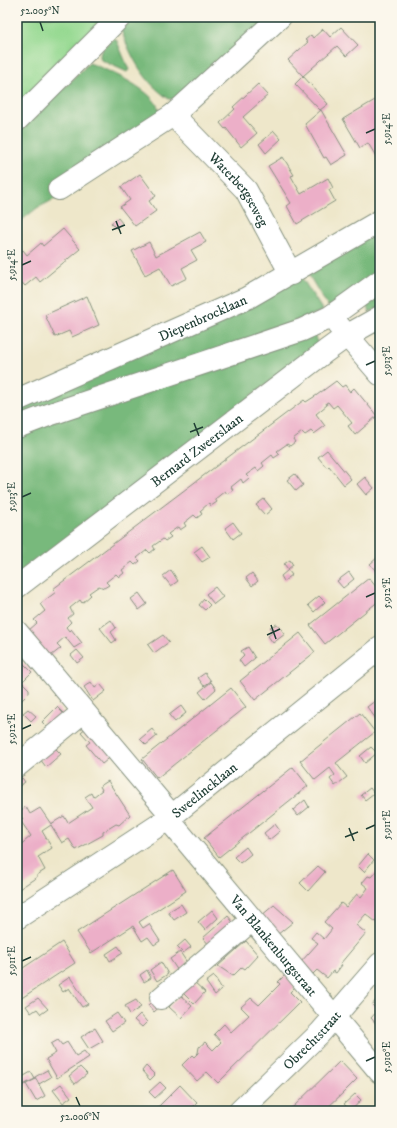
<svg xmlns="http://www.w3.org/2000/svg" width="397" height="1128" viewBox="0 0 397 1128" font-family="'IM FELL DW Pica',serif">
  <rect width="100%" height="100%" fill="#fbf7ec"/>
  <filter id="ink" filterUnits="userSpaceOnUse"><feTurbulence type="fractalNoise" baseFrequency=".025" numOctaves="2"/><feDisplacementMap in="SourceGraphic" scale="8" xChannelSelector="R" yChannelSelector="G"/><feConvolveMatrix kernelMatrix="1 2 1 2 8 2 1 2 1" color-interpolation-filters="sRGB"/></filter>
  <filter id="wash" filterUnits="userSpaceOnUse"><feTurbulence type="fractalNoise" baseFrequency=".012" numOctaves="4" result="noise"/><feDisplacementMap in="SourceGraphic" scale="16" xChannelSelector="R" yChannelSelector="G"/><feGaussianBlur stdDeviation="0.9" result="paint"/><feColorMatrix in="noise" values="0 0 0 0 0 0 0 0 0 0 0 0 0 0 0 0 0 1.4 0 .05"/><feComposite in="paint" operator="in"/></filter>
  <g filter="url(#wash)">
    <rect width="100%" height="100%" fill="#eee7ca"/>
    <path fill="#95d991" stroke="#5a8b62" d="M17,17H107L17,106Z"/>
    <path fill="#78b97b" stroke="#4c7b58" d="M134,17H273L174,99H169C143,81 132,58 121,30Z
      M114,38L116,39L129,70L127,72L101,60C97,50 107,44 114,38Z
      M89,63C106,69 160,92 159,113L63,195L37,208L17,224V135Z
      M380,227V274L328,307L307,272Z
      M300,275L323,311L17,422V406Z
      M380,290V308L370,312L366,306L367,302Z
      M310,334L315,337L318,344L17,579V434Z"/>
    <g id="blocks">
      <path fill="#ecafc8" d="M341,27L358,45L346,56L337,46L303,76L288,60L308,42L305,40L311,35L313,38L323,29L330,37Z
        M303,76L328,104L320,110L295,84Z
        M258,84L268,95L243,117L257,133L241,147L226,128L225,129L220,123L235,109L233,107Z
        M380,97V163L368,143L360,148L343,119Z
        M321,110L347,155L331,165L326,157L324,158L305,124Z
        M274,131L281,139L266,153L259,144Z
        M283,157L294,175L291,176L301,194L328,178L333,188L329,190L335,201L297,224L287,206L291,203L268,166Z
        M140,174L156,196L149,201L156,211L135,226L120,207L130,200L121,187Z
        M118,218L122,223L116,228L111,223Z
        M63,229L80,249L40,282L36,277L25,286L17,277V255L23,250L27,255L41,243L43,246Z
        M200,232L206,242L191,250L197,260L182,268L187,278L171,286L160,267L145,275L132,251L149,242L156,256Z
        M87,296L99,325L72,337L69,331L55,337L45,315Z
        M336,381L342,387L345,385L350,392L354,388L377,416L355,435L348,426L352,423L337,405L333,408L328,402L326,403L327,405L316,414L325,426L314,434L311,431L305,435L302,432L293,439L295,442L290,446L287,444L277,451L280,454L274,458L272,455L262,463L264,466L258,471L256,468L246,475L249,478L243,483L241,479L231,487L233,490L227,494L225,491L215,499L217,502L211,506L209,503L200,511L202,514L197,518L194,515L184,523L186,526L180,530L178,527L168,534L171,537L165,541L163,539L153,546L155,549L150,553L147,550L137,558L140,561L135,565L132,562L122,570L124,573L119,577L116,574L106,582L109,585L104,588L99,586L89,593L91,595L82,603L80,600L70,608L73,614L68,618L71,622L66,627L69,631L71,629L82,643L74,648L65,637L57,644L61,648L47,659L28,631L37,623L34,620L45,611L40,604L56,592L53,589L304,400L306,402L317,395Z
        M327,450L351,479L344,485L329,466L327,468L318,457Z
        M295,474L303,485L296,491L287,480Z
        M365,477L374,488L366,495L357,484Z
        M264,499L272,509L265,515L256,505Z
        M233,522L241,533L233,539L225,528Z
        M202,546L210,557L202,562L194,552Z
        M378,557L380,559V576L370,564Z
        M290,560L293,565L288,569L284,564Z
        M171,570L178,581L171,586L163,576Z
        M288,570L292,575L284,581L281,576Z
        M349,572L354,579L343,588L337,581Z
        M252,573L258,581L252,586L246,578Z
        M369,578L380,592V600L325,644L310,625Z
        M215,587L223,597L214,604L206,594Z
        M139,593L147,604L139,610L131,599Z
        M319,596L325,602L314,612L308,605Z
        M204,599L210,605L205,610L199,605Z
        M111,620L116,628L111,632L116,640L112,643L100,628Z
        M277,624L285,634L273,643L268,636L274,631L270,627Z
        M300,633L315,652L255,700L240,681Z
        M163,635L169,642L154,653L148,645Z
        M248,647L255,658L244,667L239,660L244,655L241,651Z
        M77,650L84,658L77,663L71,655Z
        M17,657L32,672L22,682L29,689V693L21,701L17,697Z
        M205,673L211,681L204,686L198,678Z
        M91,682L95,688L100,684L106,691L93,701L84,687Z
        M211,682L216,689L205,699L199,692Z
        M231,688L246,707L157,778L142,759Z
        M380,697V724L367,707Z
        M181,706L186,713L175,722L169,715Z
        M57,707L64,714L51,731L42,722Z
        M28,709L36,716L31,721L23,713Z
        M360,713L375,732L336,763L347,777L335,786L330,779L335,775L330,768L315,780L300,761Z
        M88,726L113,755L102,764L86,745L90,742L81,732Z
        M152,729L157,736L146,745L140,739Z
        M54,747L61,754L46,767L40,759Z
        M371,747L377,753L365,763L360,756Z
        M293,767L308,786L219,857L204,838Z
        M22,778L25,782L17,788V781Z
        M108,781L130,815L119,825L116,824L103,832V835L76,850L69,839L62,843L51,825L42,831L52,848L38,857L45,870L37,875V877L19,889L17,888V848L31,836L20,820L23,819L17,812L26,807L30,814L40,808L51,824L64,816L68,823L92,807L85,797L91,793L93,797L102,790L100,786Z
        M370,788L374,793L365,800L361,795Z
        M305,800L309,807L298,816L293,810Z
        M275,824L280,831L269,840L264,833Z
        M246,847L251,854L240,863L234,857Z
        M368,854L374,860L364,872L358,866Z
        M318,866L325,872L308,891L300,883Z
        M380,867V917L376,922L366,914L356,925L366,933L340,964L342,965L336,973L333,971L327,978L317,970L313,974L300,963L318,943L311,938L316,932L324,939L332,929L324,922L341,903L346,907L357,894L361,897L368,888L362,883L368,876L371,877Z
        M173,870L186,891L139,922L143,928L149,924L160,941L154,945L148,937L142,941L133,926L91,953L77,932Z
        M181,904L186,912L174,920L168,912Z
        M274,905L293,922L277,935L261,916Z
        M212,910L218,918L205,930L198,922Z
        M228,916L236,926L211,947L203,938Z
        M185,940L191,947L183,953L177,947Z
        M246,941L258,955L245,969L242,967L233,976L218,966Z
        M62,942L75,963L17,1001V972Z
        M118,946L123,953L110,961L106,954Z
        M180,952L188,964L178,971L170,959Z
        M161,962L168,974L157,981L150,970Z
        M147,970L151,978L144,982L140,975Z
        M285,975L296,986L290,992L300,1002L218,1083L207,1072L197,1081L182,1065L192,1055L194,1057L198,1053L199,1047L205,1042L213,1050L221,1042L214,1034L224,1024L231,1032L249,1015L241,1007L251,998L259,1005L280,984L278,982Z
        M214,976L222,989L215,995L206,982Z
        M70,977L88,1004L82,1007L69,988L63,992L58,985Z
        M193,981L205,992L194,1004L182,992Z
        M180,995L192,1006L181,1018L169,1007Z
        M380,995V1028L371,1018L378,1010L372,1005Z
        M158,996L165,1002L154,1012L148,1005Z
        M38,998L48,1009L41,1014L37,1009L31,1013L26,1006Z
        M136,1000L141,1007L130,1014L125,1006Z
        M117,1013L124,1023L112,1031L105,1021Z
        M140,1014L147,1022L142,1027L134,1020Z
        M95,1028L103,1041L89,1049L81,1037Z
        M58,1040L62,1045L67,1042L76,1056L84,1051L89,1057L57,1078L46,1059L56,1053L51,1044Z
        M340,1061L357,1079L344,1092L324,1111H289Z
        M146,1066L155,1075L150,1080L142,1071Z
        M80,1067L87,1074L75,1084L69,1076Z
        M47,1070L51,1077L39,1084L35,1077Z
        M31,1072L35,1079L17,1088V1080Z
        M36,1079L45,1096L36,1101L26,1084Z
        M160,1082L166,1088L155,1098L149,1092Z
        M61,1084L71,1097L63,1103L53,1090Z
        M180,1085L197,1103L189,1111H154Z
        M355,1094L361,1100L351,1111L344,1104Z"/>
    </g>
  </g>
  <g filter="url(#ink)">
    <use href="#blocks" fill-opacity="0" stroke="#86927f" stroke-width="1"/>
    <g fill="none" stroke-linecap="round" stroke-linejoin="round">
      <g stroke="#86927f" stroke-width="24">
        <g id="minor">
          <path id="s1" d="M173,115L246,190L291,274"/>
          <path d="M17,120L120,17"/>
          <path d="M59,189L173,115L280,17"/>
          <path d="M338,325L380,374"/>
          <path id="s2" d="M17,400L247,298L380,221"/>
          <path d="M17,427L51,414L302,330L330,317L380,281"/>
          <path id="s3" d="M17,587L326,351L348,335L380,317"/>
          <path d="M17,632L172,816"/>
          <path d="M17,766L83,712"/>
          <path id="s4" d="M168,819L380,1072"/>
          <path id="s5" d="M17,918L168,819L380,648"/>
          <path d="M161,998L252,920"/>
          <path id="s6" d="M240,1111L320,1033L380,964"/>
        </g>
      </g>
      <use href="#minor" stroke="#fff" stroke-width="22"/>
    </g>
  </g>
  <path fill="none" stroke="#1f3d34" stroke-width="1.5" d="M40,22L43,31M366,133L375,129M116,221L121,234M112,230L125,225M22,265L31,261M366,365L375,361M194,423L199,436M190,432L203,427M22,497L31,493M366,597L375,593M271,625L276,639M267,635L280,629M22,729L31,725M349,828L354,841M366,829L375,825M345,837L358,832M22,961L31,957M366,1061L375,1057M76,1097L80,1106"/>
  <g text-anchor="middle" stroke-width="4" stroke-linejoin="round" paint-order="stroke">
    <g font-size="14" fill="#1f3d34" stroke="#fbf7ec">
      <text dy="5" stroke="none"><textPath href="#s1" startOffset="100">Waterbergseweg</textPath></text>
      <text dy="5" stroke="none"><textPath href="#s2" startOffset="203">Diepenbrocklaan</textPath></text>
      <text dy="5" stroke="none"><textPath href="#s3" startOffset="226">Bernard Zweerslaan</textPath></text>
      <text dy="5" stroke="none"><textPath href="#s5" startOffset="227">Sweelincklaan</textPath></text>
      <text dy="5" stroke="none"><textPath href="#s4" startOffset="165">Van Blankenburgstraat</textPath></text>
      <text dy="5" stroke="none"><textPath href="#s6" startOffset="101">Obrechtstraat</textPath></text>
    </g>
  </g>
  <rect width="397" height="1128" fill="none" stroke="#fbf7ec" stroke-width="44"/>
  <rect x="22" y="22" width="353" height="1084" fill="none" stroke="#1f3d34" stroke-width="1.5"/>
  <g font-size="10" text-anchor="middle" fill="#1f3d34">
    <text x="40" y="14">52.005°N</text>
    <text transform="translate(386 129) rotate(-90)" y="4">5.914°E</text>
    <text transform="translate(11 265) rotate(-90)" y="4">5.914°E</text>
    <text transform="translate(386 361) rotate(-90)" y="4">5.913°E</text>
    <text transform="translate(11 497) rotate(-90)" y="4">5.913°E</text>
    <text transform="translate(386 593) rotate(-90)" y="4">5.912°E</text>
    <text transform="translate(11 729) rotate(-90)" y="4">5.912°E</text>
    <text transform="translate(386 825) rotate(-90)" y="4">5.911°E</text>
    <text transform="translate(11 961) rotate(-90)" y="4">5.911°E</text>
    <text transform="translate(386 1057) rotate(-90)" y="4">5.910°E</text>
    <text x="80" y="1120">52.006°N</text>
  </g>
</svg>
